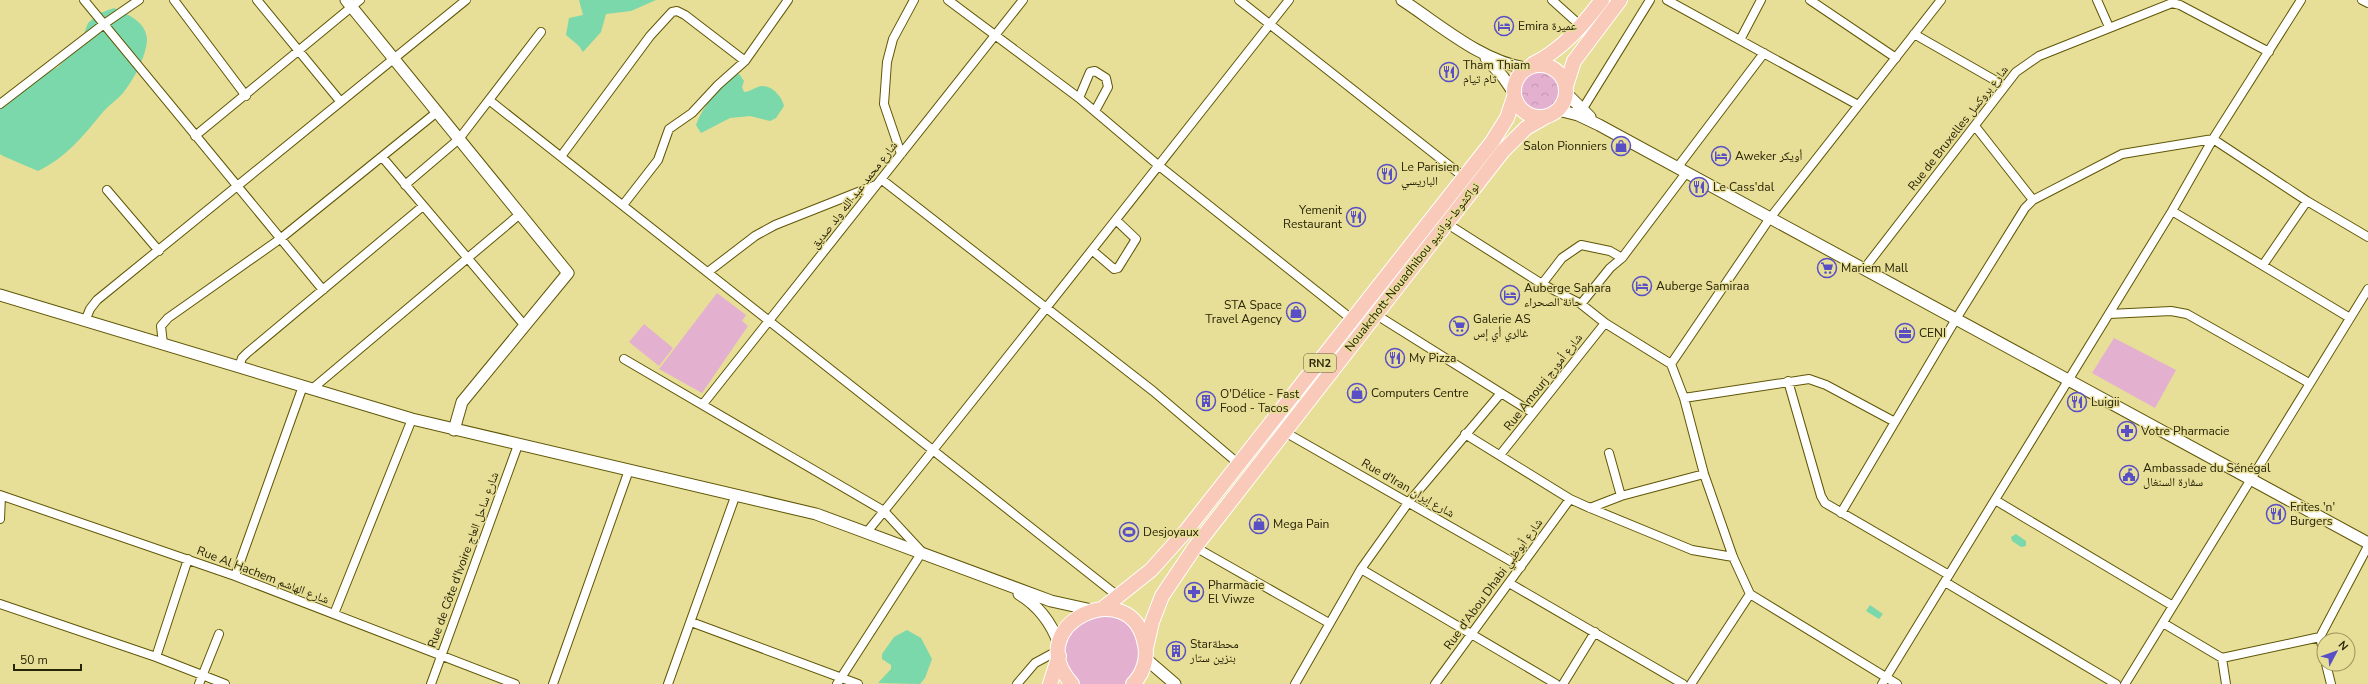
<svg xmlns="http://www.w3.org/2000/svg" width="2368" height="684" viewBox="0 0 2368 684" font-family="'Nunito Sans','Noto Naskh Arabic',sans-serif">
  <defs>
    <pattern id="park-crowns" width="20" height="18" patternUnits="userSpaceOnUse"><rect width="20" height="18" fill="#e3b0d0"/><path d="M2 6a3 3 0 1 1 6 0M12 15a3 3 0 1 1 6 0" fill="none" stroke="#c397b1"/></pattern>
  </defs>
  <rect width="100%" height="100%" fill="#e7de97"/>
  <path fill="#e3b0d0" d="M717,293L746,315L742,321L748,326L702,393L659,369Z
    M644,324L673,348L659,366L629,342Z
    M2114,338L2176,370L2155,408L2092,373Z
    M1113,615L1132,625L1144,652L1131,684H1077L1065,665L1064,647L1069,634L1089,616Z"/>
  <path fill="url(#park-crowns)" d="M1518 91a21 21 0 1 1 42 0a21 21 0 1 1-42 0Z"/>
  <path fill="#7ad8aa" d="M579,0H656L631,11L606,14L601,32L583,52L579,46L566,35L569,18L583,15Z
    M114,8C127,14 147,22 147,40C146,57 133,81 123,93C117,100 109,105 103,112C82,137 68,156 38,171L3,156L0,154V104L31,81L58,67L80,44L88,23L100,13Z
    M736,72L740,75L744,81L742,87L744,92C751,92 756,86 762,86C773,86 782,97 784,106L776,118L770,121L750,116L730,118L701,133L696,125C703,105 720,87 736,72Z
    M2016,534L2026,541V546L2021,547L2012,541L2011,537Z
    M1870,605L1883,614L1879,619L1866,611Z
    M907,630L921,638L932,659L925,678L920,684L878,683L891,669V665L882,659V654L894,637Z"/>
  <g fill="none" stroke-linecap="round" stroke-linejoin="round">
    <g stroke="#605607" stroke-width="10">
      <path id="street" d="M84,0L323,290
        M174,0L246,96
        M257,0L340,101
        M948,0L1079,98L1158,165L1354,321
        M1239,0L1465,178
        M1552,0L1582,27
        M1667,0L1858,105
        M1810,0L1896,58
        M2097,0L2109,27
        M2362,0L2368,3
        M1914,34L2005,86
        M1740,40L1761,0
        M1079,98L1090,72L1095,71L1106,78L1108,87L1095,111
        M489,100L1119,597
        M0,104L104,24L139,0
        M1582,110L1650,0
        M1975,126L2033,200
        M195,136L360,0
        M901,154L884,104L887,62L893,39L914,0
        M562,155L650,36L672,12L677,11L685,15L745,61
        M383,158L525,326
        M1677,168L1764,53
        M881,179L1153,391L1240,465
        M405,185L459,139L541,32
        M107,190L159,251
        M623,205L658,160L669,129L692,113L718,85L745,61L788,0
        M2172,211L2350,318
        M1446,223L1542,284L1581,304L1605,323L1671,364L1684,398L1704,474L1733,557L1750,594L1897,684
        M1093,251L1114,269L1118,268L1136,239L1116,220
        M2263,265L2307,201
        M1864,269L2016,72L2039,56L2172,3L2180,5L2269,52
        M708,272L755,236L775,225L876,185
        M1542,284L1562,258L1581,245L1610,251L1622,258
        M1581,304L1610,268L1622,258L1686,173
        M1375,314L1533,413
        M2109,314L2171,311L2187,314L2309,383
        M85,321L90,309L97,300L466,0
        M163,344L161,326L168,318L280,239L437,112
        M624,359L884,511L922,552L837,684
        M1671,364L1770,218L1941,0
        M239,367L242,358L247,353L423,206
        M1788,381L1821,496L1825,503L1949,575
        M312,389L520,214
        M1684,398L1809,379L1826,385L1895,422
        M703,404L1023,0
        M1283,431L1521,567
        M1465,434L1570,499L1590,508L1692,550L1733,557
        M1609,453L1621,496
        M1500,455L1605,323
        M0,495L235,576L515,684
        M1995,500L2173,606
        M1590,508L1621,496L1704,474
        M1841,513L1956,319L2025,208L2033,200L2122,154L2213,139L2307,201L2368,237
        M0,519L1,496
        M867,532C1010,356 1149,177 1289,0
        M1195,547L1329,623
        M1361,569L1556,684
        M235,576L303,386
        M1945,582L2116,684
        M1509,583L1683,684
        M0,604L156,657L225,684
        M334,614L412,419
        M691,622L858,684
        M2163,623L2222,658L2320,637
        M2324,655L2320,637L2368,546
        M156,657L188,559
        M2222,658L2226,684
        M2326,664L2331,684
        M199,684L219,634
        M431,684L518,445
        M553,684L629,470
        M668,684L736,494
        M1017,684L1035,663L1059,650
        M1295,684L1361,569L1408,503L1501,393
        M1435,684L1570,499
        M1563,684L1595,632
        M1691,684L1750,594
        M1882,684L2172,211L2213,139L2301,0
        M2125,684L2368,289"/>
    </g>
    <g stroke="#605607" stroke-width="13">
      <path id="secondary" d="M346,0L568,273L462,402L454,430
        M1402,0C1439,24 1482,62 1526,68
        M1486,58L1503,77L1514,93
        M1566,93L1590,117
        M1558,110L1578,115L1599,125L2368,543
        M0,295L412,419L816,514L1051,601L1092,610
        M1019,594C1039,606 1051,622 1059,644
        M1146,659L1175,684"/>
    </g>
    <g stroke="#fff" stroke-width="16">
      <path id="highway" d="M1533,64C1563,49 1582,26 1602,0
        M1514 91a26 26 0 1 1 52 0a26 26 0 1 1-52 0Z
        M1566,86L1574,61L1620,0
        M1102,609L1151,570L1186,531L1492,142L1507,118L1514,97
        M1146,648L1152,622L1162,596L1195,547L1503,151L1526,128L1547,116
        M1050,684L1059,656
        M1072,684C1018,625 1132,571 1145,645C1148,659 1143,674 1133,684"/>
    </g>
    <use href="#street" stroke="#fff" stroke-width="8"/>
    <use href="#secondary" stroke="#fff" stroke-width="11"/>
    <use href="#highway" stroke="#f9cab9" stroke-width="14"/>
  </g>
  <defs>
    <g id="hotel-ring" transform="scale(1)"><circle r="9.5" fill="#e7de97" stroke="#584fc7" stroke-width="1.5"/><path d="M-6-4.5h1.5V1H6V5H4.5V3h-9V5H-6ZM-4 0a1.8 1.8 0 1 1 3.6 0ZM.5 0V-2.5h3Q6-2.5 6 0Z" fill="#584fc7"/></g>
    <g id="restaurant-ring" transform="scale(1)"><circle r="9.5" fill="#e7de97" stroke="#584fc7" stroke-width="1.5"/><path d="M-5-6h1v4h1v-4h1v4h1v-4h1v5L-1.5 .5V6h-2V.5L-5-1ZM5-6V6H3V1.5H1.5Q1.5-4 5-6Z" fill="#584fc7"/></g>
    <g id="shop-ring" transform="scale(1)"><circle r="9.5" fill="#e7de97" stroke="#584fc7" stroke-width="1.5"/><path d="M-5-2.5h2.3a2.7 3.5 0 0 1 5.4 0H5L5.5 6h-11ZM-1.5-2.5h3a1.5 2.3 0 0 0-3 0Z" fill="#584fc7"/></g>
    <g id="supermarket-ring" transform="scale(1)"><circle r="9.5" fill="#e7de97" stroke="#584fc7" stroke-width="1.5"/><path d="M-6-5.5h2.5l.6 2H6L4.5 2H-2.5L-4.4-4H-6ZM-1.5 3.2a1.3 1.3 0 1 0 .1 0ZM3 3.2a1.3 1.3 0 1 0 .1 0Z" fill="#584fc7"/></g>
    <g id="office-ring" transform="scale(1)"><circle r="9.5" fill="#e7de97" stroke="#584fc7" stroke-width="1.5"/><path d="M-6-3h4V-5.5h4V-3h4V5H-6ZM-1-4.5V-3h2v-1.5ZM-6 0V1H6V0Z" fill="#584fc7"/></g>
    <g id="building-ring" transform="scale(1)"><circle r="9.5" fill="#e7de97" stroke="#584fc7" stroke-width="1.5"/><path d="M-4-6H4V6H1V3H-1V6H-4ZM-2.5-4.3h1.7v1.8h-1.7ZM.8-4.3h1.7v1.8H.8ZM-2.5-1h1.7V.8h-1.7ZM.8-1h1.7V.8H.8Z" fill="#584fc7"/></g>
    <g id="pharmacy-ring" transform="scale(1)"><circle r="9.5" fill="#e7de97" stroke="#584fc7" stroke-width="1.5"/><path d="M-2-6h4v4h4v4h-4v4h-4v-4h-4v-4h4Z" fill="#584fc7"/></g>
    <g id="civic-ring" transform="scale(1)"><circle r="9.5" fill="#e7de97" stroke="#584fc7" stroke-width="1.5"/><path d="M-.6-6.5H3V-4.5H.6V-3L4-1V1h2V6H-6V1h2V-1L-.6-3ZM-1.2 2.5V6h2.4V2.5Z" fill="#584fc7"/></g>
    <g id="stadium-ring" transform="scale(1)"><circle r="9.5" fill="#e7de97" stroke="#584fc7" stroke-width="1.5"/><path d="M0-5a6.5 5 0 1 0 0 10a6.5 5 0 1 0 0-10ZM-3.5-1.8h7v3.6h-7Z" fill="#584fc7"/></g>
  </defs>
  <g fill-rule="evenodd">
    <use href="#hotel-ring" x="1504" y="26"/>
    <use href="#restaurant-ring" x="1449" y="72"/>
    <use href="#shop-ring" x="1621" y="146"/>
    <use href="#hotel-ring" x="1721" y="156"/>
    <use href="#restaurant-ring" x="1387" y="174"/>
    <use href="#restaurant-ring" x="1699" y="187"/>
    <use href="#restaurant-ring" x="1356" y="217"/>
    <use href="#supermarket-ring" x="1827" y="268"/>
    <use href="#hotel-ring" x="1642" y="286"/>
    <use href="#hotel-ring" x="1510" y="295"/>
    <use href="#shop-ring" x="1296" y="312"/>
    <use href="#supermarket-ring" x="1459" y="326"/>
    <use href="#office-ring" x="1905" y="333"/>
    <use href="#restaurant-ring" x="1395" y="358"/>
    <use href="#shop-ring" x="1357" y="393"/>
    <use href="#building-ring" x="1206" y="401"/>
    <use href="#restaurant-ring" x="2077" y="402"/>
    <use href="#pharmacy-ring" x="2127" y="431"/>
    <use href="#civic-ring" x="2129" y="475"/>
    <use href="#restaurant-ring" x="2276" y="514"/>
    <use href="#shop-ring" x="1259" y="524"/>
    <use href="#stadium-ring" x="1129" y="532"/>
    <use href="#pharmacy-ring" x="1194" y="592"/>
    <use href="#building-ring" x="1176" y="651"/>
  </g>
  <g text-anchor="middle" stroke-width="3" stroke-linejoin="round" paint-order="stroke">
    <rect fill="#e7de97" stroke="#615c32" stroke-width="1" x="1304" y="354" width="32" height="18" rx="3"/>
    <g font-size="11" font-weight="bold" fill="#282407">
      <text x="1320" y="367">RN2</text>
    </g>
    <g font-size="12" fill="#282407" stroke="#e7de97" text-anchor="start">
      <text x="1518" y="30">Emira عميرة</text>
      <text x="1463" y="69">Tham Thiam<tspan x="1463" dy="14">ثام تيام</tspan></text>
      <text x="1607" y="150" text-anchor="end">Salon Pionniers</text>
      <text x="1735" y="160">Aweker أويكر</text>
      <text x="1401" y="171">Le Parisien<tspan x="1401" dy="14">الباريسي</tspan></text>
      <text x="1713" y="191">Le Cass'dal</text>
      <text x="1342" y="214" text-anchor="end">Yemenit<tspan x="1342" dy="14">Restaurant</tspan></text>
      <text x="1841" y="272">Mariem Mall</text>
      <text x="1656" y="290">Auberge Samiraa</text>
      <text x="1524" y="292">Auberge Sahara<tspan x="1524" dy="14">حانة الصحراء</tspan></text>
      <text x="1282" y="309" text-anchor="end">STA Space<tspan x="1282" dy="14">Travel Agency</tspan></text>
      <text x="1473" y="323">Galerie AS<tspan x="1473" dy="14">غالري أي إس</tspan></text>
      <text x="1919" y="337">CENI</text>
      <text x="1409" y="362">My Pizza</text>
      <text x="1371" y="397">Computers Centre</text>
      <text x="1220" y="398">O'Délice - Fast<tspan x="1220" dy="14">Food - Tacos</tspan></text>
      <text x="2091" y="406">Luigii</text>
      <text x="2141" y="435">Votre Pharmacie</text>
      <text x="2143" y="472">Ambassade du Sénégal<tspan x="2143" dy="14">سفارة السنغال</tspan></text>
      <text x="2290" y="511">Frites 'n'<tspan x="2290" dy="14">Burgers</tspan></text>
      <text x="1273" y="528">Mega Pain</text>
      <text x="1143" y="536">Desjoyaux</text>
      <text x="1208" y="589">Pharmacie<tspan x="1208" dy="14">El Viwze</tspan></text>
      <text x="1190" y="648">Starمحطة<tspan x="1190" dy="14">بنزين ستار</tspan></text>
    </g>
    <g font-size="12" fill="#282407" stroke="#e7de97">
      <text transform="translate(1958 128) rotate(-52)" y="4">Rue de Bruxelles شارع بروكسل</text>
      <text transform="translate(854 195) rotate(-52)" y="4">شارع محمد عبد الله ولد صديق</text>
      <text transform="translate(1412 267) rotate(-52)" y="4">Nouakchott-Nouadhibou نواكشوط-نواذيبو</text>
      <text transform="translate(1543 382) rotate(-52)" y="4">Rue Amourj شارع أمورج</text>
      <text transform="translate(1408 488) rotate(30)" y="4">Rue d'Iran شارع إيران</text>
      <text transform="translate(463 560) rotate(-70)" y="4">Rue de Côte d'Ivoire شارع ساحل العاج</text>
      <text transform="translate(263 575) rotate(21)" y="4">Rue Al Hachem شارع الهاشم</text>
      <text transform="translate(1493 584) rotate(-54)" y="4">Rue d'Abou Dhabi شارع أبوظبي</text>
    </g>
  </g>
  <g transform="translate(2336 652) rotate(49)"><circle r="19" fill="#e7de97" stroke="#9b945d"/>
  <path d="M0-3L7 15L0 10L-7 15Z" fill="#584fc7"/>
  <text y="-6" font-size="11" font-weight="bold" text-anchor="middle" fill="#282407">N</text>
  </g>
  <path d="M14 664v6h67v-6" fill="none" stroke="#282407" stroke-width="2"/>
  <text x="20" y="664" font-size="12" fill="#282407" stroke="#e7de97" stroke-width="3" paint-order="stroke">50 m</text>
</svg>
